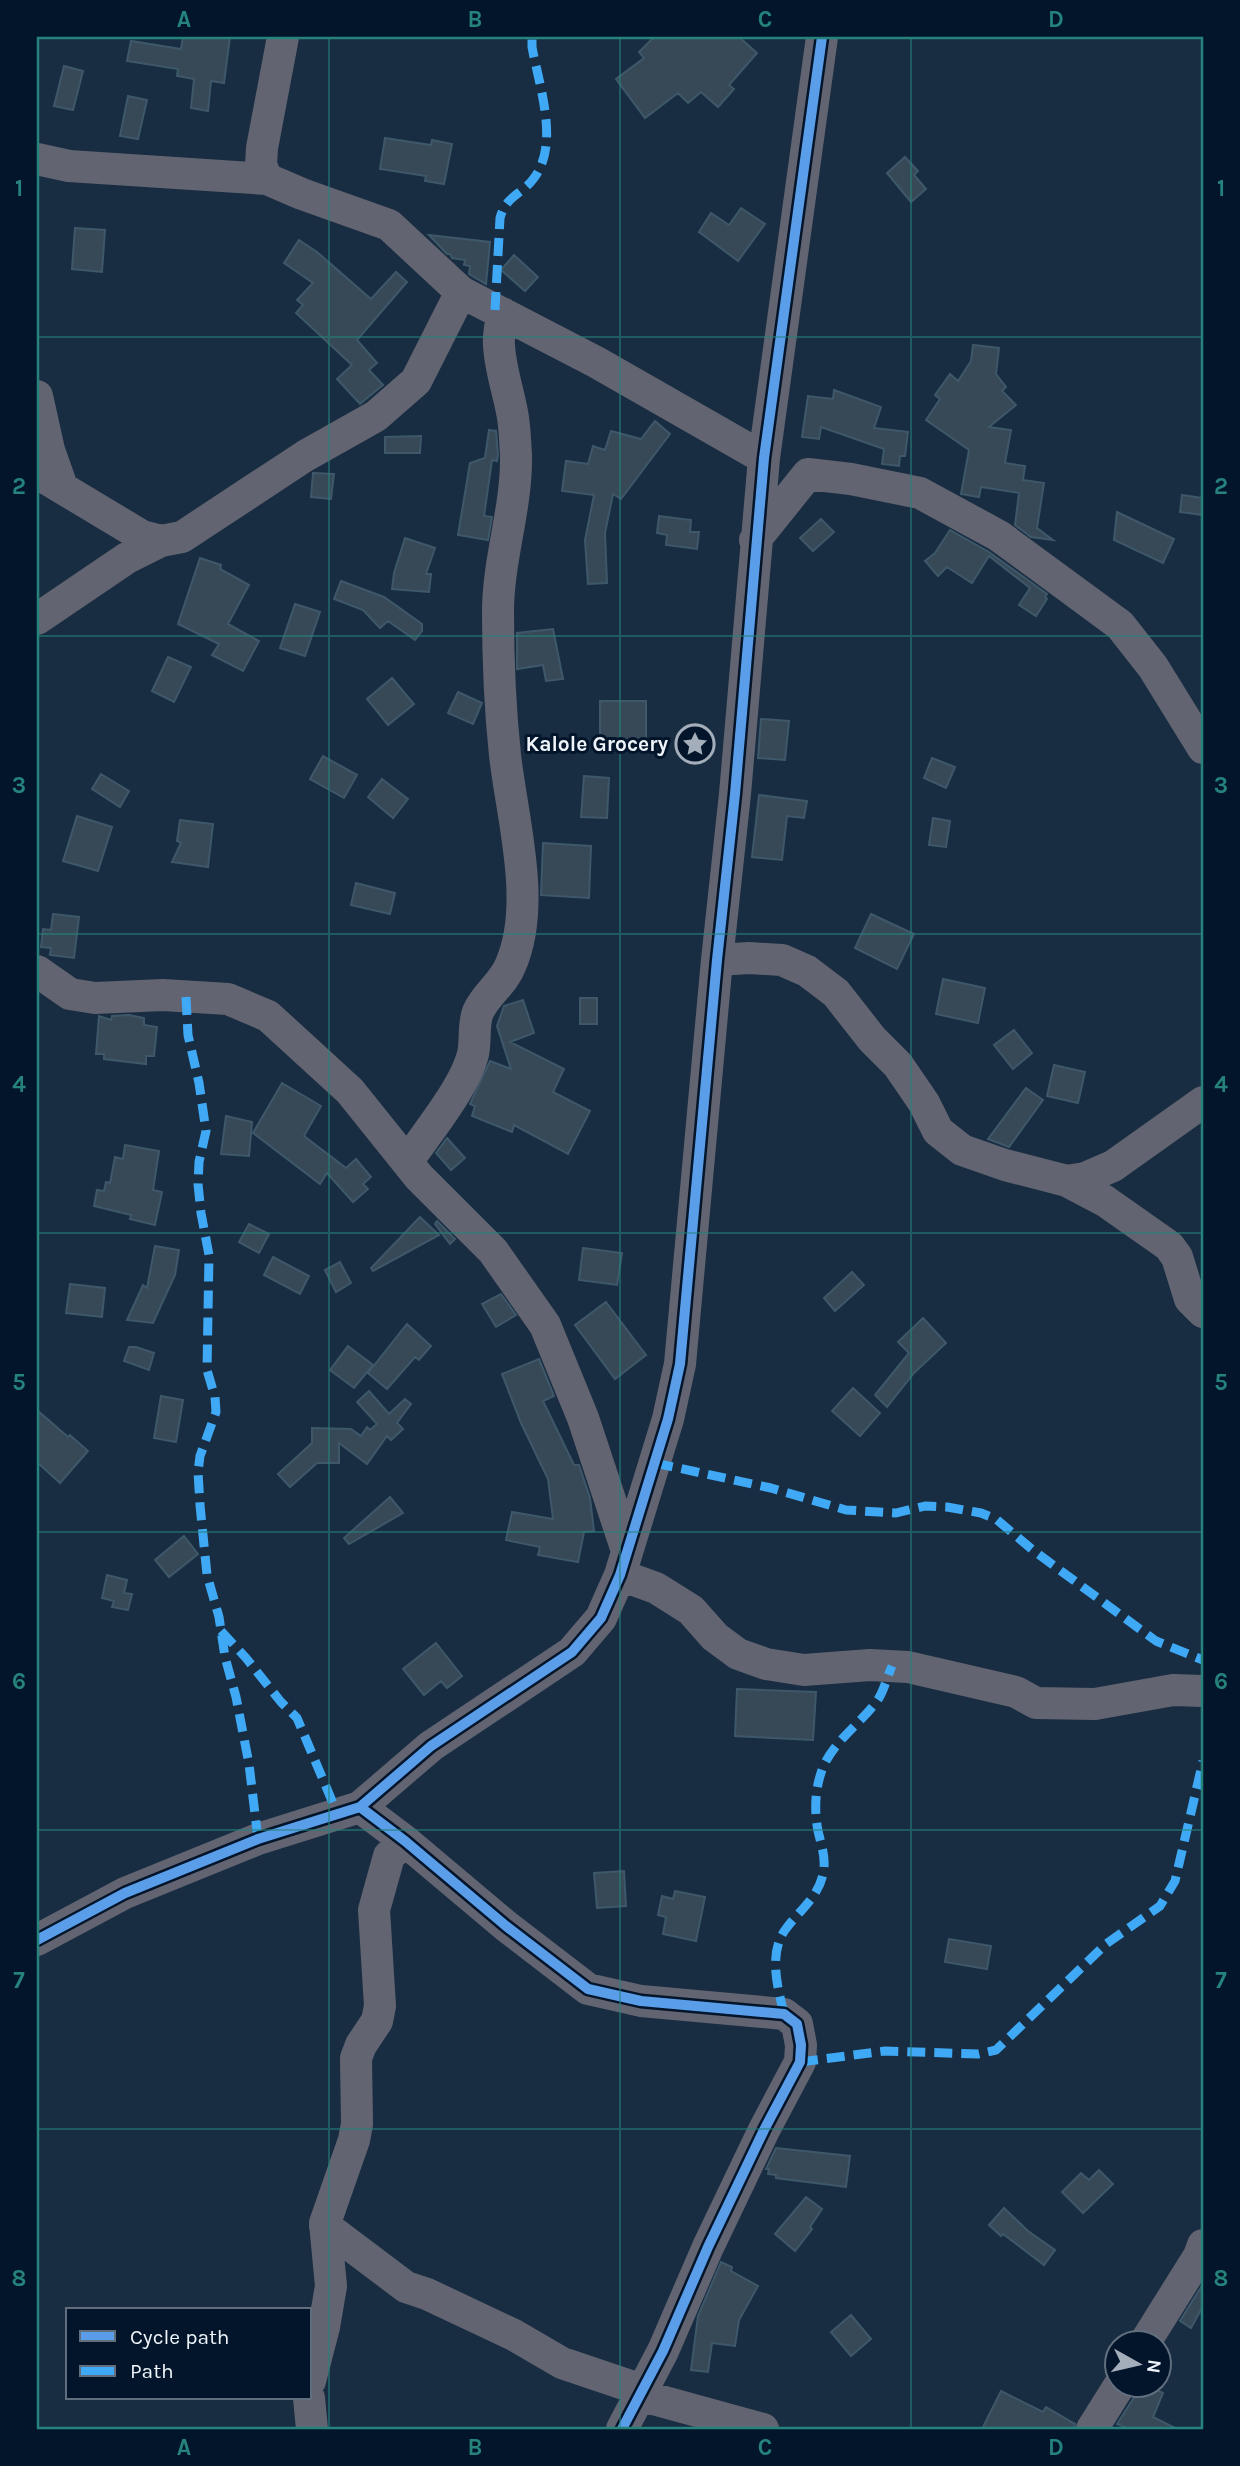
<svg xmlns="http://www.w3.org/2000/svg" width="1240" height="2466" viewBox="0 0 1240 2466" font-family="Karla,sans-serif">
  <rect width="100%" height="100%" fill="#182d42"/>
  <path fill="#374956" stroke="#3e586a" stroke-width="2" d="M183,37H230L224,83L211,81L208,111L191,108L194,79L177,76L178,69L127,61L131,41L181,49Z
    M654,37H739L757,53L729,85L734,89L718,107L701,92L688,103L678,93L645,118L616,79L644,58L639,52Z
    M64,66L83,71L73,110L54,106Z
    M128,96L147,100L138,139L120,136Z
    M385,138L431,145L432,140L452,144L444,184L425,181L426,176L380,169Z
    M905,157L918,171L914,175L926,189L911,202L887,173Z
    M741,208L765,224L738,261L699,232L711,213L729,225Z
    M75,228L105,230L102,272L72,269Z
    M429,235L490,242L486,284L469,274L470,266L464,265L465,260L452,258L450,254H447Z
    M299,240L317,252L371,299L396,272L407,282L357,340L377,363L369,370L383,385L360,404L337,379L352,365L296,313L303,305L297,300L313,283L284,263Z
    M514,255L538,277L525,291L501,270Z
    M973,345L999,348L996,374L1006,387L1002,391L1016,405L989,427L1011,430L1005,463L1025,466L1023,480L1044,483L1037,528L1053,540L1031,537L1015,525L1019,493L981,487L979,497L961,494L969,450L926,420L940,399L935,395L950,374L958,381L971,361Z
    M834,390L881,407L874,428L908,432L905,456H900L899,466L882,464L884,449L821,427L819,439L802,437L808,396L833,399Z
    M655,421L670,434L621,499L613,494L605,533L607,583L588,584L585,540L594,495L562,491L566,461L588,464L593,446L605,450L611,431L641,439Z
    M489,430L496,431L498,455L497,461L492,460L484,516L492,517L488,540L458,535L470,463L485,458Z
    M421,436L420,453H385V437Z
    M313,473L334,474L331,499L311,497Z
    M1182,495L1203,498V515L1180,512Z
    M1117,512L1174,539L1163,563L1114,540Z
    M659,516L691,520L690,532H699L697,549L666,545L667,535L657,533Z
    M821,519L834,532L813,551L800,538Z
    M950,530L989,552L1047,594L1045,597L1047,599L1036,616L1019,605L1030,588L989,556L972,583L947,567L938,576L925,561L935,553Z
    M405,538L435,548L426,574H431L429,592L392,589L394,573Z
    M200,558L221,565L220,569L249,585L228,624L259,641L243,671L212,655L219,644L178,624Z
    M341,581L384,597L422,624V631L415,640L388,621L380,628L363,610L334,599Z
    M295,604L320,612L305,656L280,648Z
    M553,629L563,679L546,681L543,665L517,669V633Z
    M168,657L191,667L174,702L152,691Z
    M392,678L414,704L388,725L367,699Z
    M458,692L482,703L473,724L448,713Z
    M600,701H646V740H600Z
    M761,719L789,721L785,760L758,758Z
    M323,756L357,775L344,798L310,779Z
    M932,758L955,767L946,788L924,778Z
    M101,774L129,791L120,807L92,789Z
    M584,776L609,778L607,818L581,817Z
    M382,779L408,799L393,818L368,797Z
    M759,795L807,801L804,818L787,816L782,860L752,857Z
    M77,816L112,827L98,871L63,861Z
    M933,818L950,821L946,847L929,845Z
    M180,820L213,824L208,867L172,862L181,843L177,841Z
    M543,843L591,846L589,898L541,895Z
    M356,883L395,893L390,914L351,905Z
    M53,914L79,917L74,958L50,955L51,948L41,947L43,929L51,930Z
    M871,914L914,934L897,969L855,948Z
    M943,979L985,988L978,1023L936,1014Z
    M580,998H597V1024H580Z
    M523,1000L534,1033L510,1042L564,1069L553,1092L590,1111L568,1154L514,1125L512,1132L472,1116L475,1106L470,1104L490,1061L511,1069L497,1026L504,1006Z
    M129,1015L144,1018V1025L157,1027L154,1056H146V1064L104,1059V1054H96L99,1016L111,1020L112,1016Z
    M1014,1030L1032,1053L1013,1069L994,1045Z
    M1054,1065L1085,1072L1078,1103L1047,1096Z
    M282,1083L321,1106L304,1136L346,1168L356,1159L371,1177L363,1184L368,1189L353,1202L327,1173L320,1184L253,1133Z
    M1026,1088L1043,1100L1009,1147L988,1139Z
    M226,1116L252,1122L249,1156L221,1154Z
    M447,1138L465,1158L451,1170L436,1153Z
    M125,1145L159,1151L153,1190L162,1192L155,1225L130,1219L131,1215L94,1206L97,1190L104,1191L106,1182L110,1183L115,1157L123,1159Z
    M420,1217L439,1235L373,1271L371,1268Z
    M437,1221L455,1239L450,1244L435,1224Z
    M249,1224L269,1234L259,1253L239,1242Z
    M155,1246L179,1250L175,1275L153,1323L127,1320L143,1285L147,1288Z
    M583,1248L622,1253L617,1285L579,1280Z
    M273,1257L309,1276L300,1294L264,1275Z
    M340,1262L351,1283L336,1292L325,1270Z
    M852,1272L864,1285L835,1311L824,1298Z
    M70,1284L105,1288L102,1317L66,1313Z
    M501,1294L516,1315L496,1327L482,1304Z
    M606,1302L646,1355L615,1379L575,1325Z
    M923,1318L946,1343L914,1373L887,1407L875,1395L909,1353L898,1342Z
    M407,1324L431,1346L419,1360L415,1357L387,1389L368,1373Z
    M348,1346L373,1365L354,1388L330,1370Z
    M129,1347H136L154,1353L149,1370L124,1361Z
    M539,1359L554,1396L543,1401L574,1465H579L590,1498L594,1531L584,1532L578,1562L538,1555L540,1547L506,1540L512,1512L553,1519L548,1479L521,1423L502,1374Z
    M853,1388L880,1413L860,1436L832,1411Z
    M369,1391L389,1414L405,1399L411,1404L397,1423L403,1429L391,1440L387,1436L367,1464L339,1443V1463H317L290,1487L278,1474L312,1443V1428L351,1429L361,1436L367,1427L370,1430L377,1424L357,1402Z
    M161,1396L183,1400L176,1442L154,1438Z
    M37,1410L68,1437L70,1435L88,1451L60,1483L37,1462Z
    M390,1497L403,1513L349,1544L344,1538Z
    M184,1536L198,1554L169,1577L155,1560Z
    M107,1575L127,1580L124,1593L132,1594L128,1610L112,1607L114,1601L102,1598Z
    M436,1643L462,1676L447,1688L441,1681L424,1695L403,1669Z
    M737,1689L816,1692L813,1740L735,1736Z
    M624,1871L626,1906L597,1908L594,1873Z
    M675,1891L705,1897L696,1941L663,1934L666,1917L658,1915L662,1896L673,1899Z
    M949,1939L991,1946L987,1969L945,1962Z
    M776,2148L850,2156L846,2187L776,2178V2175L768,2174L769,2169H766Z
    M1099,2170L1113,2184L1083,2213L1062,2192L1081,2173L1089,2180Z
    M806,2197L822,2209L810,2227L812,2229L795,2251L775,2234Z
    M1004,2208L1028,2231L1055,2250L1044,2265L1003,2234L1001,2236L989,2225Z
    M721,2262L732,2267L731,2271L758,2286L739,2320L735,2346L712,2343L708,2372L691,2370L698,2316Z
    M1203,2284V2306L1191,2328L1180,2321Z
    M851,2315L871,2339L851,2356L831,2332Z
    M1137,2385H1146L1163,2393L1153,2417L1177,2429H1130L1117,2424L1135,2396Z
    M1001,2391L1043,2412L1046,2407L1075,2424L1074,2429H982Z"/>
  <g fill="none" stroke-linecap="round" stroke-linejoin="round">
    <path stroke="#636471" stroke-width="32" d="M283,37L262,148L261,165L267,179L302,194L389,225L461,292
      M37,159L69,166L267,179
      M37,396L49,450L62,487
      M37,473L142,536L161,541L182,537L305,456L376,416L416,381L461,292L596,362L764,458
      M755,540L808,474L851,479L920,493L999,536L1120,625L1153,667L1203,748
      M37,619L127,558L161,541
      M717,960L749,958L782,960L807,971L836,993L872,1039L898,1065L924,1103L938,1131L962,1150L1005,1165L1067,1181L1085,1178L1113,1166L1203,1102
      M37,971L70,994L95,998L163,995L228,999L268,1016L350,1091L419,1177L493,1251L545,1325L583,1418L627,1551
      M407,1162C427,1133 465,1087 473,1054C476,1041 473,1024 478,1012C486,994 504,983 511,964C537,903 512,818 505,755C500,708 498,659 498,612C498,559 517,508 516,455C515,441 515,426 512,412C508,390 500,368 499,345C498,335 501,324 502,313
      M1067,1181L1105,1201L1169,1246L1177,1257L1190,1299L1203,1312
      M620,1575L656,1588L691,1610L715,1637L738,1654L766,1664L804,1670L870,1665L908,1667L1016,1692L1036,1703L1095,1704L1173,1690L1203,1691
      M360,1807L405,1841L506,1926L588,1989L641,2001L784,2014L797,2024L801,2045L800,2062L764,2130L708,2247L663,2351L622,2429
      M37,1940L125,1893L258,1839L360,1807L431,1746L572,1652L601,1618L620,1575L668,1419L680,1364L717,960L735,794L764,458L822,37
      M325,2226L406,2287L427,2294L514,2335L562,2363L642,2390
      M1144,2344L1199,2256L1203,2245
      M310,2381L324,2327L331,2286L325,2223L354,2140L357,2124L356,2058L361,2045L377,2021L380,2006L374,1910L389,1856L405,1841
      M639,2395L763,2429
      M309,2398L312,2429
      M1092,2429L1119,2386"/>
    <path stroke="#3fa9f5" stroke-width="9" stroke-dasharray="18 9" stroke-linecap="butt" d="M495,310L500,218C506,195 522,195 534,178C560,144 539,85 532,47V37
      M186,997L188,1035L199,1083L206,1131L199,1162L198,1184L201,1213L209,1255L207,1370L215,1397L216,1412L200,1456L198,1472L200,1505L207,1575L219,1617L225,1657L236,1697L249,1764L258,1839
      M655,1463L771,1488L846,1510L896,1513L925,1506L947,1507L981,1513L996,1519L1034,1551L1156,1641L1203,1660
      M221,1631L246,1658L281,1702L297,1718L338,1815
      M784,2014C778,1989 768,1954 785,1930C800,1909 821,1896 824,1868C825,1854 821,1844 818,1831C814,1809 815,1788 823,1767C835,1740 860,1724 877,1701C884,1691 887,1677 892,1666
      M800,2062L885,2051L978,2054L996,2050L1106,1944L1160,1906L1175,1881L1203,1761"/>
    <g stroke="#03152b" stroke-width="15">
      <path id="cycleway" d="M360,1807L405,1841L506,1926L588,1989L641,2001L784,2014L797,2024L801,2045L800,2062L764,2130L708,2247L663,2351L622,2429
        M37,1940L125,1893L258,1839L360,1807L431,1746L572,1652L601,1618L620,1575L668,1419L680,1364L717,960L735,794L764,458L822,37"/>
    </g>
    <use href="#cycleway" stroke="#5a9eea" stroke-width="10"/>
  </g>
  <path fill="none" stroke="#25837c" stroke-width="2" stroke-opacity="0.55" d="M329,37V2429M620,37V2429M911,37V2429M37,337H1203M37,636H1203M37,934H1203M37,1233H1203M37,1532H1203M37,1830H1203M37,2129H1203"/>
  <defs>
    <g id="sight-ring" transform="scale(2.0125)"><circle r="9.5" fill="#03152b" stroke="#a3aeba" stroke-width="1.5"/><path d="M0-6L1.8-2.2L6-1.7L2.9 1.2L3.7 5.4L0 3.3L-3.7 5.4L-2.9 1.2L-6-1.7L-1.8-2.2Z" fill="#a3aeba"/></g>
  </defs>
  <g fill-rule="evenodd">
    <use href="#sight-ring" x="695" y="744"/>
  </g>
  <g text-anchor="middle" stroke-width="6" stroke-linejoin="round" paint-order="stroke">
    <g font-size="21" font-weight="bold" fill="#eef4fa" stroke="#03152b" text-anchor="end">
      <text x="668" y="751">Kalole Grocery</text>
    </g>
  </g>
  <rect width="1240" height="2466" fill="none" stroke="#03152b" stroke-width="77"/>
  <rect x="66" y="2308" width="245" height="91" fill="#03152b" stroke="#616e7e" stroke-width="2"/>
  <rect x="80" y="2331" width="35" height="10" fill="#5a9eea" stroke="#616e7e" stroke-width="2"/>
  <text x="130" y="2344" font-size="21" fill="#eef4fa">Cycle path</text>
  <rect x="80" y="2366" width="35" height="10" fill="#3fa9f5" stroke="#616e7e" stroke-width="2"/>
  <text x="130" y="2378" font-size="21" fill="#eef4fa">Path</text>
  <g transform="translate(1138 2364) rotate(98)"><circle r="33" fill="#03152b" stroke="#616e7e" stroke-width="2"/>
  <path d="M0-5L12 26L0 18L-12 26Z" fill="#a3aeba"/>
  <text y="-10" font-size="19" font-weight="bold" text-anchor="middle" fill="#eef4fa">N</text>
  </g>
  <rect x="38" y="38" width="1164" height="2390" fill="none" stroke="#25837c" stroke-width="2.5"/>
  <g font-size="23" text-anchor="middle" font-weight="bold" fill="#25837c">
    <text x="184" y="27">A</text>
    <text x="475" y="27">B</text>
    <text x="765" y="27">C</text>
    <text x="1056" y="27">D</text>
    <text x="19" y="196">1</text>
    <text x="1221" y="196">1</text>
    <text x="19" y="494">2</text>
    <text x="1221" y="494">2</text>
    <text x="19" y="793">3</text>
    <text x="1221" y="793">3</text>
    <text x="19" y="1092">4</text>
    <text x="1221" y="1092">4</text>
    <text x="19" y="1390">5</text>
    <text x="1221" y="1390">5</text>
    <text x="19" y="1689">6</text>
    <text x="1221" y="1689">6</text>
    <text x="19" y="1988">7</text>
    <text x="1221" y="1988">7</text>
    <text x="19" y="2286">8</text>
    <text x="1221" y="2286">8</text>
    <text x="184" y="2455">A</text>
    <text x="475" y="2455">B</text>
    <text x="765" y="2455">C</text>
    <text x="1056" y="2455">D</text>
  </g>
</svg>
